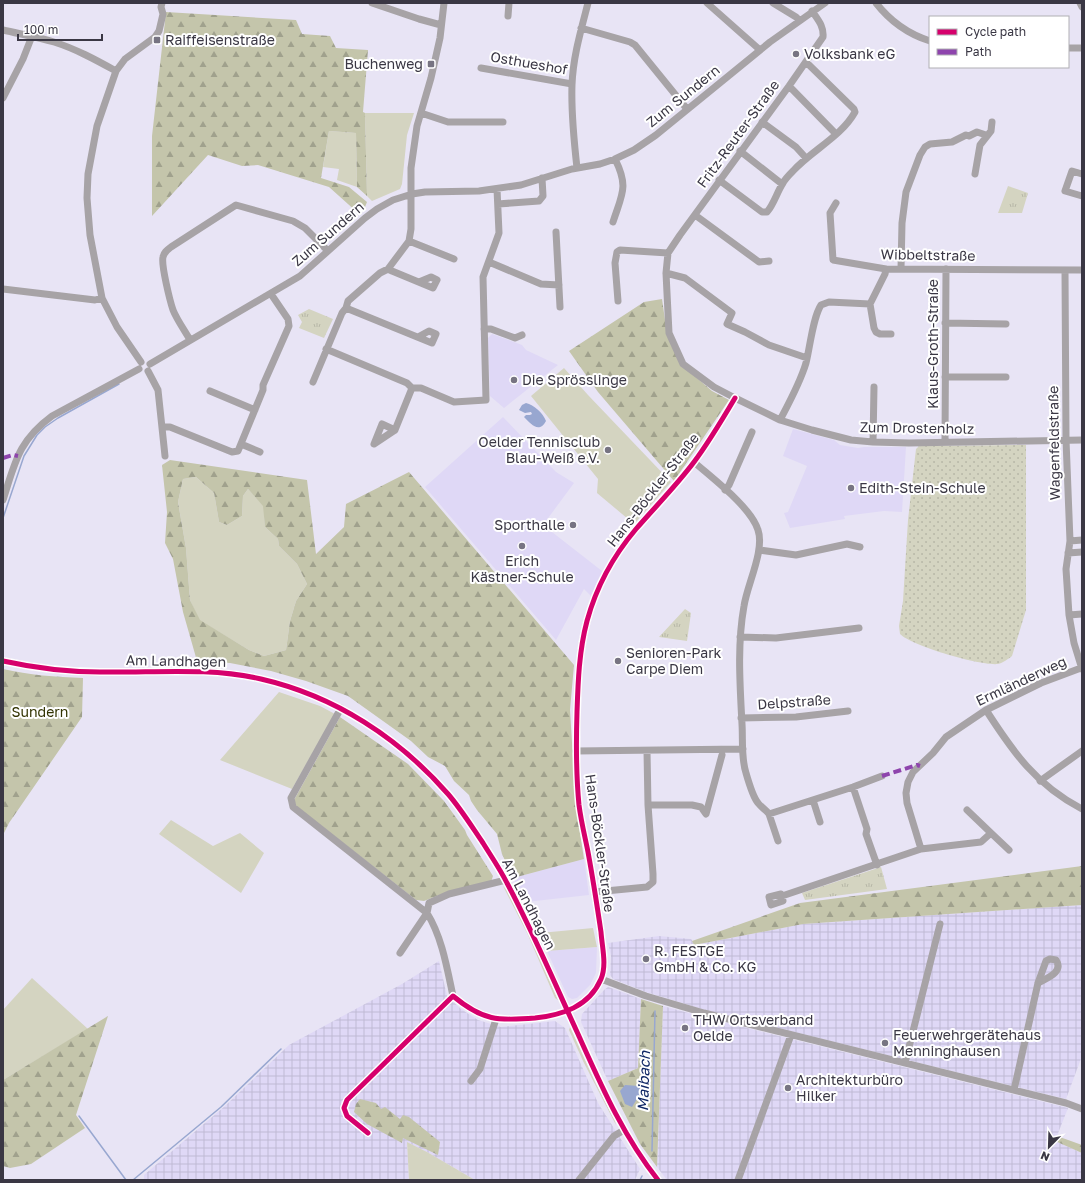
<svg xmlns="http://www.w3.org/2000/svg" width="1085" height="1183" viewBox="0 0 1085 1183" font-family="'Golos Text',sans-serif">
  <defs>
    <pattern id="industrial-grid" width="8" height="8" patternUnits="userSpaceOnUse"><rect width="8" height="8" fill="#dfd8f6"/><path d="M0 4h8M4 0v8" fill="none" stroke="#c0bad4"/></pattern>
    <pattern id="forest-firs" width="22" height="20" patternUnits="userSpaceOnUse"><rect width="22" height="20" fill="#c4c5ab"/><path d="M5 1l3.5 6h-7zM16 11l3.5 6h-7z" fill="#a0a18d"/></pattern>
    <pattern id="park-tufts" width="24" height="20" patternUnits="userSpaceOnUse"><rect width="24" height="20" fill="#d4d4c1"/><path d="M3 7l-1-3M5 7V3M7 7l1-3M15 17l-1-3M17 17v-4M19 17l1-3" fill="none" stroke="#b7b7a7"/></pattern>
    <pattern id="garden-dots" width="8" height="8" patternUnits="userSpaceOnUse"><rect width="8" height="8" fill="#d4d4c1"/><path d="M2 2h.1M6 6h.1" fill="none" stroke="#b7b7a7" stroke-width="1.8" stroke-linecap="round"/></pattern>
  </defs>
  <rect width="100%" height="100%" fill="#e8e4f5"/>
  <path fill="#dfd8f6" d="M492,334L522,345L526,350L558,365L504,408L490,396L488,338Z
    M503,417L556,472L574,483L543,525L602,571L591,596L584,589L556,640L425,487Z
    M793,429L834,440L840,445L858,448L864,447H906L902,512L884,511L844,516L845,519L790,528L784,513L788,512L807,466L783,456Z
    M584,859L589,895L526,902L513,878Z
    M597,947L596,973L590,985L577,998L572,999L568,997L547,951Z"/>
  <path fill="url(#industrial-grid)" d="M1082,905V1056L1066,1099L705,1010L646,992L613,979L610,975L611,956L608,943L659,936L691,939L695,945L803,924Z
    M439,961L447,996L461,1009L478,1020L501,1027L555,1021L565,1028L598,1103L640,1169L635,1180H475L427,1152L407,1142L409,1180H144V1175L225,1106L289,1045L402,984Z
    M608,987L641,999L638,1068L608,1081L581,1022L582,1014L604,990Z
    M663,1006L703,1017L1068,1108L1055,1141L1082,1153V1180H667L657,1167Z"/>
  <path fill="#d4d4c1" d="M365,113H414L407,135L402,184L400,189L372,201L367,196Z
    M329,131L356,133L357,187L337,180L339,169L323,167Z
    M564,368L588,395L671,482L634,524L597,493L598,479L531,396Z
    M196,477L214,493L219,522L227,525L242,516L243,496L248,489L264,506L265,527L278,539L279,546L297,564L307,584L296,601L290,621L286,650L264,656L249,650L199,620L190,600L186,548L178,502L183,479Z
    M279,692L320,706L335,714L292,789L220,760Z
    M171,820L213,846L240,833L264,853L241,893L159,834Z
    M503,886L508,891L524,923L558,1000L555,998L528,935Z
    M593,928L597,947L547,951L540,933Z
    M32,978L88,1029L3,1080V1010Z
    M570,1027L595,1082L615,1121L616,1125L583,1061L569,1030Z
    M407,1142L427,1152L475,1180H409Z"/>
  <path fill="url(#forest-firs)" fill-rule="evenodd" d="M166,12L296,20L302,34L330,36L336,48L368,50L363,112L365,113L367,196L357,187L356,133L329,131L321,178L349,187L367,202L365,207L358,213L329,187L258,165L242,166L208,155L152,216V136Z
    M662,299L667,334L682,365L712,391L729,400L674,481L598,392L569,351L644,302Z
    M170,460L307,480L316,554L344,527L346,504L409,472L574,665L570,710L576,807L584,859L513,878L502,854L497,834L477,810L471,801L469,795L454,781L445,766L428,757L411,741L348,696L306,681L271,671L230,663L197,661L183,612L173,559L165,543L167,512L162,465ZM196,477L214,493L219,522L227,525L242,516L243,496L248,489L263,506L265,527L278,539L279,546L297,564L307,584L296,601L290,621L286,650L264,656L249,650L200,620L190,600L186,548L178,502L183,479Z
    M3,669C29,675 56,677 83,678L82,717L9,823L3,835Z
    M340,717L408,764L444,801L465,830L467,835L493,876L491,882L450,891L424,901L416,900L296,806L294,800Z
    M1082,866V905L803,924L694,945L692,941L800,903Z
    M641,999L663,1006L657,1167L640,1144L608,1081L638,1068Z
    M108,1016L76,1115L85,1128L31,1164L10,1168L3,1166V1080Z
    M360,1099L376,1103L381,1109L385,1107L400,1119L403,1115L409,1117L440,1142L438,1155L403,1138L402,1143L367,1124L354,1112L356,1104Z
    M1057,1136L1082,1145V1153L1055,1141Z"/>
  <path fill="url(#park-tufts)" d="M1008,186L1028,193L1022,213H998Z
    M309,309L333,319L324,338L299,328L302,322L298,315Z
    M685,609L691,613L687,641L659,637Z
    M881,867L887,889L805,900L802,893Z"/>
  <path fill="url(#garden-dots)" d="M1026,445V610L1012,656C1008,659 1003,663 998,664C980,666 912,646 900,634L899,626L903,601L908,520L916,449L919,446Z"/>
  <path fill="#98a7d0" d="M526,403C534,405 543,413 546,421C539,434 531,424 524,417L526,415H530L532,414L531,412L525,413L519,410L522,405Z
    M625,1085L639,1086L642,1091L632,1107L625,1104L620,1091Z"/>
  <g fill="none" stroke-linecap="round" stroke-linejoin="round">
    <path stroke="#98a7d0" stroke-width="1.5" d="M3,518L24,456L37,435L45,427L58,418L119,384
      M79,1116L126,1180
      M652,1151L655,1011
      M133,1180L221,1107L281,1049
      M640,1180L642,1176"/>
    <path stroke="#a7a3a6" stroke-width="7" d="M372,3L419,19L441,25
      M707,3L760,50
      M773,3L796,17L799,20
      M876,3C890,21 908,34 930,41
      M1080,3L1082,7
      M812,11C818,20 824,26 823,37L789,86L680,235L668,253L666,273L669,333L683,364L714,387L735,398L780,420L812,430L851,440L873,442L909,443L1082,440
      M508,16L509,3
      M581,28L630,42L635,45L687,109
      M3,30C20,34 37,37 54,42C76,49 96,60 116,71
      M1068,48H1082
      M481,68L572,84
      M789,86L836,134
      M3,98L23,59L32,36
      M421,113L448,122H503
      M762,122L796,147L806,158
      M740,151L782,184
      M577,168C574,141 571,113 572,85C573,57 581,30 588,3
      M975,174L980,145L991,131L992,122
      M1082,174L1072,171L1065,191L1082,196
      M719,180L762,212H767C774,204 777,192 783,183C785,179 789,175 793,171C812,150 841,137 855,112L854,109L806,62
      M836,203L830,213L833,260L886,269L1082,270
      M498,204L539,201L543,196L542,178
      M695,215L759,262L769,261
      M613,222C622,194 629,187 615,159
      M556,232L560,307
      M409,241L454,259
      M489,262L541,284L559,285
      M388,269L392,271L433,288L437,280L431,277L419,282
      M886,269L885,274L870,304L874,328L876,332L880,334H891
      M901,269L902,223L906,192L920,155L925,147L930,144L952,142L966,135L969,136L977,132L986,135
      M1065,270L1066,440L1070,541L1066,569L1069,615L1074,643L1082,669
      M666,273L685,278L732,313L727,324L745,332L769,345L807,358
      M3,289L95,300L102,298
      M618,301L615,263L617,252L620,250L668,253
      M346,308L432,343L436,334L429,331L418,337
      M945,323L1006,324
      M484,329H491L515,338L522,335
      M190,340C185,331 177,320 173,310C170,301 161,265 163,257C164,252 167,250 171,247L236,205L293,221L305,228L328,251
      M326,349L407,383L412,388
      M141,362L117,327L102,298L90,235L87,198L88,174L97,126L116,71L125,59L155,37L159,31L163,14L161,7L162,3
      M150,364L300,276L365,218L377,209L393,200L412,194L425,192L479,191L521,185L572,169L600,164L615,159L634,150L656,135L770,42L825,3
      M148,371L158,390L165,456
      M945,377H1006
      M313,382L342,313L346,308L348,301L380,273L388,269L409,241L411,229V168L417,126L431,78L440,38L444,3
      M412,388H421L454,402L486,400L483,277L499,233L497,189
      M210,391L255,410
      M780,420C790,401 800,383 806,363C810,347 813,317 821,305L829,302L870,304
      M163,427H170L232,452L238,451L263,390V385L289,326L288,319L271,294
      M395,430L382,424L374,444L395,430L412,388
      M873,442L874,387
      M945,442L946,269
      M241,444L260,452
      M694,462C712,478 751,507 758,530C765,550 747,585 744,606C737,645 740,685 742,724C743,740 741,758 746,773C748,780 753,797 758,803C761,807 766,810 769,814L853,787L882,776
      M725,490L729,485L752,432
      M3,500C15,463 18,441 52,416L139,369
      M1070,541L1082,540
      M759,550L796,555L847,544L860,547
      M1068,553L1082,552
      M1069,615L1082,614
      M740,637L776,638L859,628
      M3,661C35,668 67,672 100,672C154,673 208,667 261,679C335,696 399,738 448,794C461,809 472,827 483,843C491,856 500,869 507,883C533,932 555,984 578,1034C601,1085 623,1136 658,1180
      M341,708L291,798L293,807L427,913C442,937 447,968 453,996
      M986,710C1013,752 1036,785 1082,809
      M741,718L796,717L848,711
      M576,751L743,749
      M1040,781L1082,751
      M853,787L867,829L866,834L877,865
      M813,800L820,822
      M648,805H692L701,807L706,814L722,755
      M967,810L991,833
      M769,814L778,841
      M921,849L907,803L906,793L908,782L913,772L933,753L946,737L986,710L1041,683L1081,668
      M595,892L647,887L653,882V874L648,805L647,751
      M782,896L783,901L771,905L769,897L781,894L782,896L921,849L981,842L991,833L1009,850
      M400,953L427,913L429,903L449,894L506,880
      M601,979L646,996L704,1013L1066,1103L1082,1109
      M905,1063L940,924
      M471,1081L480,1069L496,1019
      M1014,1090L1038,983L1046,961L1050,959L1056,960C1064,972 1047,978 1038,983
      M368,1133L347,1116L344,1108L347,1100L453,996C483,1021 498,1021 535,1018C562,1015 589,1007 601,979C607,965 602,947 601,932C597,905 593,879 588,852C585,837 581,821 579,805C576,774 576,743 577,712C578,682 579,651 587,621C596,588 614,555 636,529C655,507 676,486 694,462C709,442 722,420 735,398
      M579,1180L614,1136L624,1130
      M738,1180L791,1035"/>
    <path stroke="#8e44ad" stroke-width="4" stroke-dasharray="8 4" stroke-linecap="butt" d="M3,458L13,455L18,456
      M882,776L917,765L920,766"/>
    <g stroke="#fff" stroke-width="8">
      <path id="cycleway" d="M3,661C35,668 67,672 100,672C154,673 208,667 261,679C335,696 399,738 448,794C461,809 472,827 483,843C491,856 500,869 507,883C533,932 555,984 578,1034C601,1085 623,1136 658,1180
        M368,1133L347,1116L344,1108L347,1100L453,996C483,1021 498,1021 535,1018C562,1015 589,1007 601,979C607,965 602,947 601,932C597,905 593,879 588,852C585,837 581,821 579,805C576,774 576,743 577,712C578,682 579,651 587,621C596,588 614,555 636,529C655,507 676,486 694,462C709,442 722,420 735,398"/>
    </g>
    <use href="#cycleway" stroke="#d6006c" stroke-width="5"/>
  </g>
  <g fill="#777482" stroke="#fff" stroke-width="1.5">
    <rect x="153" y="36" width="8" height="8" rx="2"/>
    <circle cx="796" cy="54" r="4"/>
    <rect x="427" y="60" width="8" height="8" rx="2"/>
    <circle cx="514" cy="380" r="4"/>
    <circle cx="608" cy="450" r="4"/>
    <circle cx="851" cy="488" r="4"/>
    <circle cx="573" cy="525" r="4"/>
    <circle cx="522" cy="546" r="4"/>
    <circle cx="618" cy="661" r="4"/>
    <circle cx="646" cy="959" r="4"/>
    <circle cx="685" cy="1028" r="4"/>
    <circle cx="885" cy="1043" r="4"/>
    <circle cx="788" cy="1088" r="4"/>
  </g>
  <g text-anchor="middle" stroke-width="4" stroke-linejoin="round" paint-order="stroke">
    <g font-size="14" fill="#3a3744" stroke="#fff" text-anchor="start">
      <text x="165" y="45">Raiffeisenstraße</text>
      <text x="804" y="59">Volksbank eG</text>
      <text x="423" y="69" text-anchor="end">Buchenweg</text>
      <text x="522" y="385">Die Sprösslinge</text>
      <text x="600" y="447" text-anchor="end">Oelder Tennisclub<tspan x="600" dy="16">Blau-Weiß e.V.</tspan></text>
      <text x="859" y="493">Edith-Stein-Schule</text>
      <text x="565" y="530" text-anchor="end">Sporthalle</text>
      <text x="522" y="566" text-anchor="middle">Erich<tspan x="522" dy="16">Kästner-Schule</tspan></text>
      <text x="626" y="658">Senioren-Park<tspan x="626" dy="16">Carpe Diem</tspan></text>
      <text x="654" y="956">R. FESTGE<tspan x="654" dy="16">GmbH &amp; Co. KG</tspan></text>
      <text x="693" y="1025">THW Ortsverband<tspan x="693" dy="16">Oelde</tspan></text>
      <text x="893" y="1040">Feuerwehrgerätehaus<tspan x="893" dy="16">Menninghausen</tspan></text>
      <text x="796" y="1085">Architekturbüro<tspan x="796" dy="16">Hilker</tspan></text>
    </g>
    <g font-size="14" fill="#3a3744" stroke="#fff">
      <text transform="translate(529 63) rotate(10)" y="5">Osthueshof</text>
      <text transform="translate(683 96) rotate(-39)" y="5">Zum Sundern</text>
      <text transform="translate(738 134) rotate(-54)" y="5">Fritz-Reuter-Straße</text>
      <text transform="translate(328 234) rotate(-41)" y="5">Zum Sundern</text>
      <text transform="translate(928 255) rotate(1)" y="5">Wibbeltstraße</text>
      <text transform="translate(933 344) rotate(-90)" y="5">Klaus-Groth-Straße</text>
      <text transform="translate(917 428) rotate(1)" y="5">Zum Drostenholz</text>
      <text transform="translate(1054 443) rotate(-91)" y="5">Wagenfeldstraße</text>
      <text transform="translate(653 490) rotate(-52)" y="5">Hans-Böckler-Straße</text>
      <text transform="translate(176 661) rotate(1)" y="5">Am Landhagen</text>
      <text transform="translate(1021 681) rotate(-25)" y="5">Ermländerweg</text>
      <text transform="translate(794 702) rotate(-4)" y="5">Delpstraße</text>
      <text transform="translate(600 843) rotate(82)" y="5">Hans-Böckler-Straße</text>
      <text transform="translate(529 904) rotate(63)" y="5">Am Landhagen</text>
    </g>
    <g font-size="14" fill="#323301" stroke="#fff">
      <text x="40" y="717">Sundern</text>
    </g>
    <g font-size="15" font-style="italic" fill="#112866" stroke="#fff">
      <text transform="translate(644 1081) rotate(-88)" y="5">Maibach</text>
    </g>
  </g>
  <rect width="1085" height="1183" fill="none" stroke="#3a3744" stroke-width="8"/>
  <rect x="929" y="16" width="140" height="52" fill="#ffffff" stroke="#b0afb4"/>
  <rect x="937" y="29" width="20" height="6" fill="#d6006c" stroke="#b0afb4"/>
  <text x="965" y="36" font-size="12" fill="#3a3744">Cycle path</text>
  <rect x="937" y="49" width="20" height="6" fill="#8e44ad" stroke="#b0afb4"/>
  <text x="965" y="56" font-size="12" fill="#3a3744">Path</text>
  <g transform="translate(1049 1147) rotate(203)" stroke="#ffffff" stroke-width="3" paint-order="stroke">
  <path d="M0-3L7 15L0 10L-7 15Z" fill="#3a3744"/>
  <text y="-6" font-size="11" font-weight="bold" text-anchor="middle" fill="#3a3744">N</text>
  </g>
  <path d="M18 34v6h84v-6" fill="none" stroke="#3a3744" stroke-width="2"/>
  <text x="24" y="34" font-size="12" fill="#3a3744" stroke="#ffffff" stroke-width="3" paint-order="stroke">100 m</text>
</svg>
